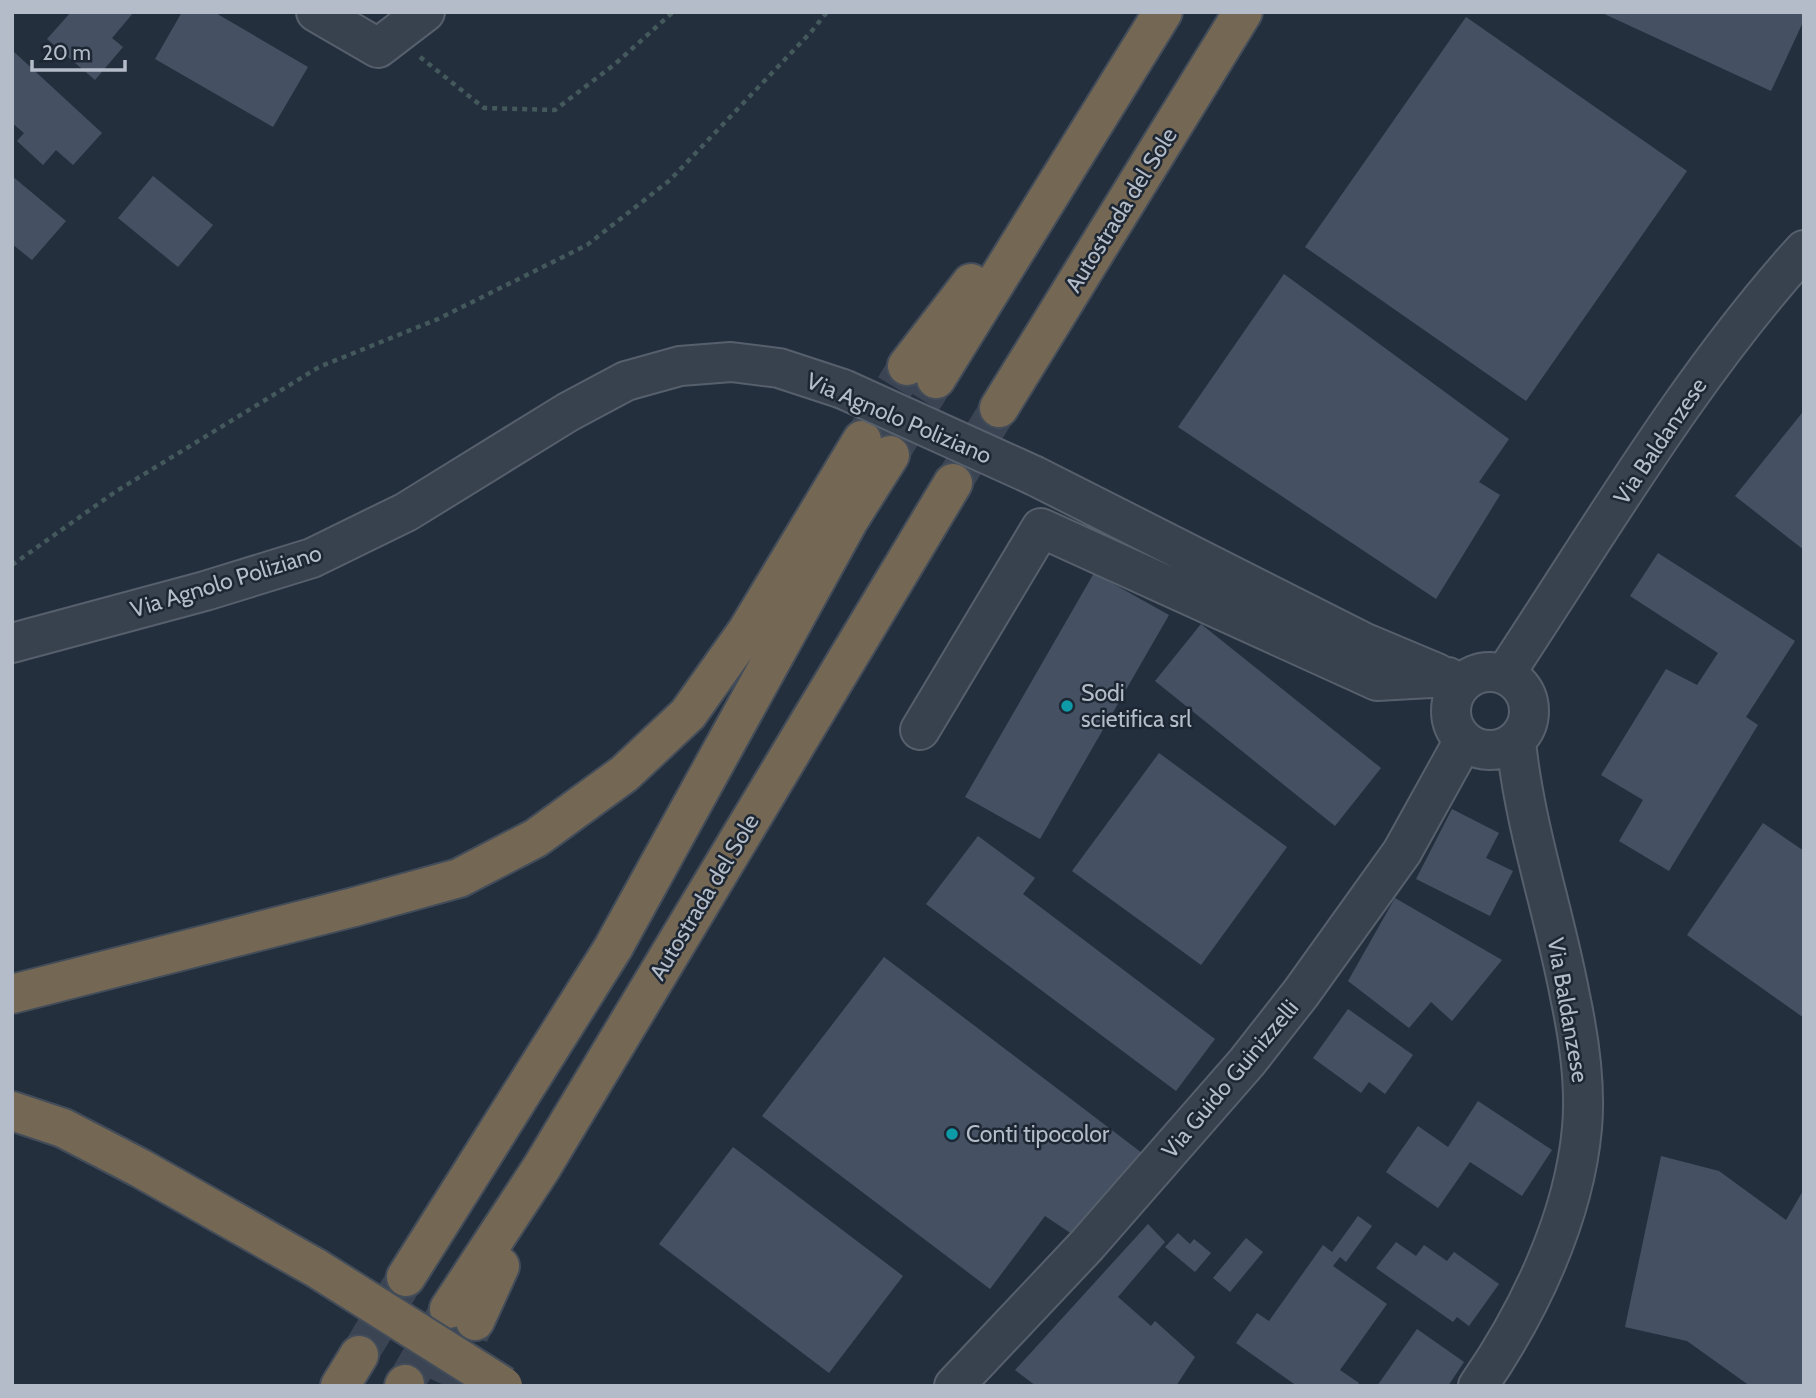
<svg xmlns="http://www.w3.org/2000/svg" width="1816" height="1398" viewBox="0 0 1816 1398" font-family="Cabin,sans-serif">
  <rect width="100%" height="100%" fill="#242f3e"/>
  <path fill="#455162" d="M71,12H134L112,38L123,47L95,80L47,39Z
    M182,12H214L308,67L273,127L155,59Z
    M1600,12H1804V20L1771,91Z
    M1466,17L1687,171L1526,401L1305,247Z
    M12,50L102,133L73,165L56,150L43,165L17,141L24,133L12,123Z
    M12,176L66,221L32,260L12,244Z
    M153,176L213,225L178,267L118,218Z
    M1284,274L1509,439L1479,482L1500,495L1436,599L1178,427Z
    M1802,413L1804,414V550L1735,496Z
    M1658,553L1795,641L1746,717L1758,725L1669,871L1619,841L1643,800L1601,775L1666,669L1697,685L1718,653L1630,596Z
    M1094,573L1169,615L1040,839L965,797Z
    M1201,624L1381,768L1335,826L1155,681Z
    M1159,753L1287,847L1201,965L1072,871Z
    M1452,809L1499,833L1486,858L1513,871L1490,916L1416,879Z
    M1763,823L1804,851V1018L1687,935Z
    M978,836L1035,878L1023,894L1215,1039L1176,1091L926,904Z
    M1395,898L1502,960L1452,1021L1431,1002L1409,1028L1348,981Z
    M884,957L1142,1153L1072,1234L1045,1216L990,1289L762,1116Z
    M1348,1009L1413,1055L1385,1094L1369,1082L1361,1093L1313,1058Z
    M1478,1101L1552,1150L1522,1196L1470,1162L1438,1208L1386,1172L1418,1126L1448,1147Z
    M733,1147L903,1276L829,1373L659,1244Z
    M1661,1156L1719,1171L1786,1220L1804,1189V1386H1750L1687,1341L1625,1327Z
    M1358,1216L1372,1226L1346,1262L1340,1257L1333,1266L1387,1304L1340,1370L1359,1383L1357,1386H1297L1236,1343L1257,1313L1269,1321L1323,1245L1332,1252Z
    M1148,1224L1165,1242L1118,1297L1151,1326L1155,1321L1195,1357L1176,1386H1036L1015,1370Z
    M1178,1233L1190,1244L1194,1239L1211,1253L1195,1272L1165,1247Z
    M1246,1238L1263,1252L1230,1292L1213,1278Z
    M1396,1242L1416,1256L1424,1245L1447,1261L1454,1252L1499,1284L1469,1326L1457,1317L1453,1322L1376,1268Z
    M1417,1329L1464,1362L1448,1386H1377Z"/>
  <g fill="none" stroke-linecap="round" stroke-linejoin="round">
    <path stroke="#3a4453" stroke-width="38" stroke-dasharray="38 19" stroke-linecap="butt" d="M865,436L907,366
      M893,449L936,379
      M953,483L999,408
      M359,1355L406,1277
      M405,1384L448,1311
      M446,1386L473,1327"/>
    <g stroke="#565f6c" stroke-width="42">
      <path id="minor" d="M316,12L378,48L425,12
        M1035,476L1363,642L1437,673
        M12,643L205,591L312,558L406,512L568,412L626,381L680,366L731,362L779,368L843,389
        M1451 711a39 39 0 1 1 78 0a39 39 0 1 1-78 0Z
        M1505,674C1599,532 1689,377 1804,250
        M920,730L1041,528L1377,681L1448,677
        M954,1386L1087,1245L1247,1062L1301,993L1402,852L1464,740
        M1478,1386C1529,1312 1574,1218 1582,1128C1586,1084 1579,1038 1570,996C1554,911 1525,829 1516,742"/>
    </g>
    <g stroke="#434c59" stroke-width="42">
      <path id="highway" d="M907,366L971,283
        M936,379L1163,12
        M999,408L1243,12
        M12,994L354,907L459,878L536,838L624,774L688,714L747,631L862,440
        M12,1111L63,1128L140,1168L316,1268
        M406,1277L613,948L849,520L890,455
        M449,1309L542,1167L953,483
        M475,1321L500,1266
        M340,1386L359,1355
        M404,1386L405,1384"/>
    </g>
    <path stroke="#44595c" stroke-width="4.5" stroke-dasharray="5 5" stroke-linecap="butt" d="M420,57L484,108L555,110L615,64L673,12
      M12,565L115,492L319,367L438,319L587,245L670,180L811,32L827,12"/>
    <use href="#minor" stroke="#38414e" stroke-width="38"/>
    <use href="#highway" stroke="#746855" stroke-width="38"/>
    <g stroke="#565f6c" stroke-width="42" stroke-linecap="butt">
      <path id="minor-bridge" d="M843,389L1035,476"/>
    </g>
    <g stroke="#434c59" stroke-width="42" stroke-linecap="butt">
      <path id="highway-bridge" d="M316,1268L503,1386"/>
    </g>
    <use href="#minor-bridge" stroke="#38414e" stroke-width="38"/>
    <use href="#highway-bridge" stroke="#746855" stroke-width="38"/>
  </g>
  <g fill="#0f9aa8" stroke="#1d2633" stroke-width="2.5">
    <circle cx="1067" cy="706" r="7"/>
    <circle cx="952" cy="1134" r="7"/>
  </g>
  <g text-anchor="middle" stroke-width="5" stroke-linejoin="round" paint-order="stroke">
    <g font-size="23" fill="#b4bcc9" stroke="#1d2633">
      <text transform="translate(1121 210) rotate(-58)" y="8">Autostrada del Sole</text>
      <text transform="translate(899 418) rotate(23)" y="8">Via Agnolo Poliziano</text>
      <text transform="translate(1660 441) rotate(-56)" y="8">Via Baldanzese</text>
      <text transform="translate(226 581) rotate(-17)" y="8">Via Agnolo Poliziano</text>
      <text transform="translate(704 897) rotate(-59)" y="8">Autostrada del Sole</text>
      <text transform="translate(1568 1010) rotate(80)" y="8">Via Baldanzese</text>
      <text transform="translate(1230 1079) rotate(-50)" y="8">Via Guido Guinizzelli</text>
    </g>
    <g font-size="23" fill="#b4bcc9" stroke="#1d2633" text-anchor="start">
      <text x="1081" y="701">Sodi<tspan x="1081" dy="26">scietifica srl</tspan></text>
      <text x="966" y="1142">Conti tipocolor</text>
    </g>
  </g>
  <rect width="1816" height="1398" fill="none" stroke="#b4bcc9" stroke-width="28"/>
  <path d="M32 60v10h93v-10" fill="none" stroke="#b4bcc9" stroke-width="3.5"/>
  <text x="42" y="60" font-size="21" fill="#b4bcc9" stroke="#1d2633" stroke-width="5" paint-order="stroke">20 m</text>
</svg>
